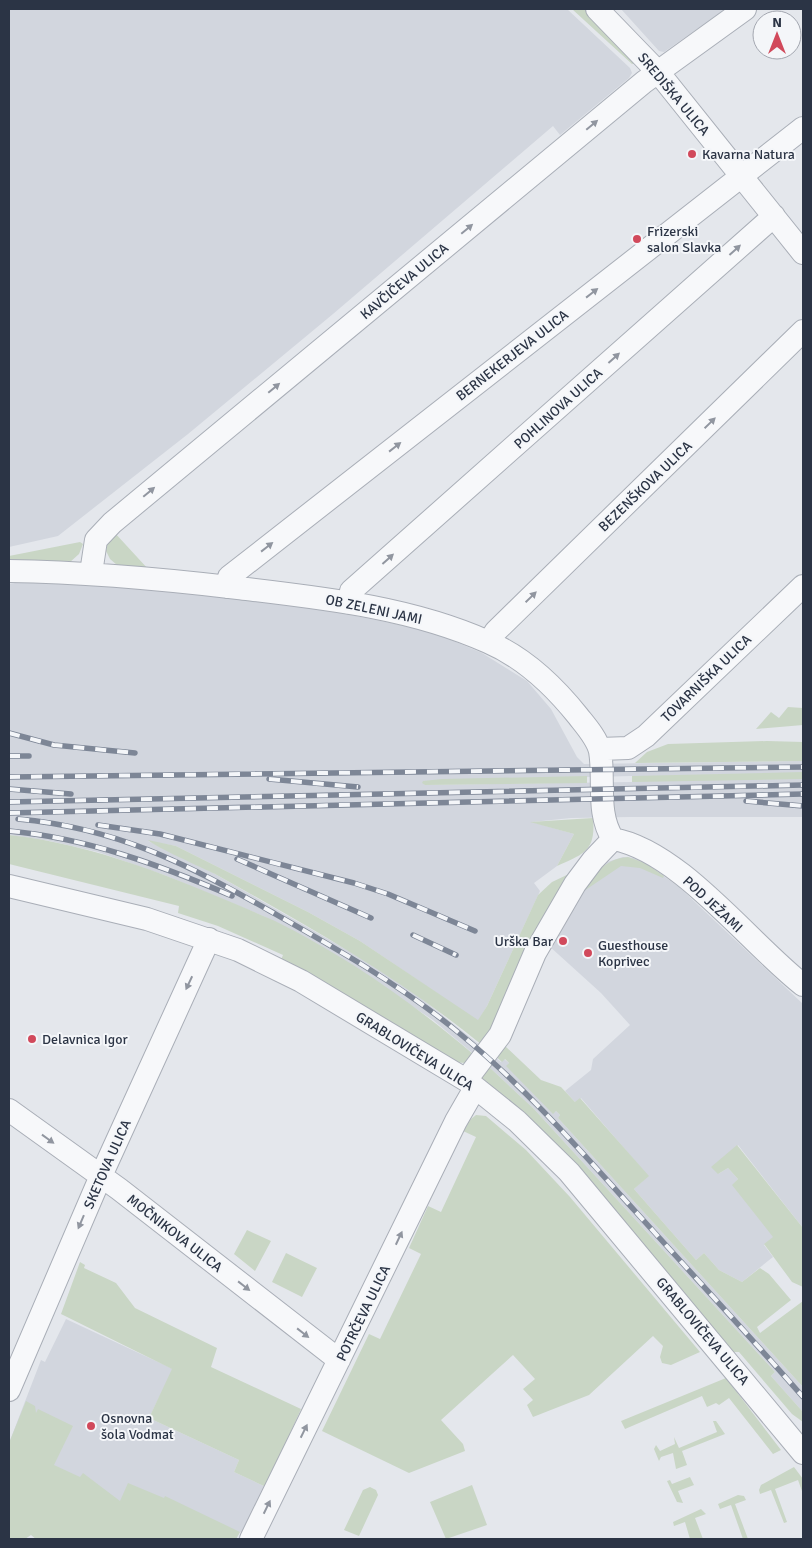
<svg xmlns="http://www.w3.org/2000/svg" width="812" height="1548" viewBox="0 0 812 1548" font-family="Signika,sans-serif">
  <rect width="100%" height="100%" fill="#e4e7ec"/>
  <path fill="#d2d6de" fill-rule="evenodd" d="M9,9H567L630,68L632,73L629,78L560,135L553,126L333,314L188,434L58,536L9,547Z
    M621,9H726L664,52L659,51Z
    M15,583H77L204,595L311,607L430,631L482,653L527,681L551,709L577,757L584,764L803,761V817H630L571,818L532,822L574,834L557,866L534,883L540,891L487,1006L478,1021L360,941L308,912L176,846L148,841L208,870L368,962L417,995L501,1062L504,1059L509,1063L507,1066L553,1113L556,1111L560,1115L558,1118L803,1387V1412L771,1376L775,1372L534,1109L488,1066L433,1020L316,943L263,916L164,875L98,852L50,841L9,835V584ZM632,776V782L425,785L423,781Z
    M623,857L634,858L645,863L679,887L803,1004V1228L738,1145L718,1174L728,1168L738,1179L733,1185L774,1237L764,1245L773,1257L742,1282L719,1270L704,1253L696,1260L634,1189L648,1176L581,1098L576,1103L565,1091L591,1070L593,1059L630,1025L601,993L548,945L579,896L607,862Z
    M66,1319L173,1369L149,1418L239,1460L234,1472L266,1487L245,1534L240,1532L236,1539H36L9,1515V1443L41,1360L45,1362Z"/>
  <path fill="#c9d6c5" d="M572,9H586L636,63L632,64Z
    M114,532L149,570L117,565L110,559L106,551L108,540Z
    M80,542L83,544L79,554L69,563L9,564V556Z
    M788,707L803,708V725L756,729L771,712L779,718Z
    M767,741L803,742V761L635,763L647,752L668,744Z
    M803,772V779L632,782V776Z
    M587,776V783L425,785L422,783L423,781L442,779Z
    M593,818C596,851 584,854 557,866L574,834L530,822Z
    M9,835C102,845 189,884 275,921C346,956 413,1003 473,1054L465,1063L453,1062L281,960L283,955L218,926L178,913L179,906L9,864Z
    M148,840L176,846L308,912L360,941L478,1020L487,1006L538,895L552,882L571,873L482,1045C399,977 308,926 215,874C203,868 153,846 148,840Z
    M628,857L645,863L664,876L663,878L640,868L621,866L584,891C596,872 605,859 628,857Z
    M505,1046L541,1080L561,1087L575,1102L580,1098L649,1176L634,1189L696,1260L704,1253L719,1270L742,1282L760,1268L769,1274L791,1300L757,1327L760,1333L803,1301V1387L558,1118L560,1115L556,1111L553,1114L506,1066L509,1063L505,1059L502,1062L493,1054Z
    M488,1066L534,1109L775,1372L771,1376L803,1412V1422L792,1414L739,1352H732L481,1082L478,1068Z
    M476,1115L486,1116L526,1150L570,1197L700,1352L671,1365L662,1363L660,1357L663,1346L653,1336L589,1395L533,1417L527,1405L533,1400L523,1389L535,1379L513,1355L441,1420L463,1444L465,1451L409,1473L322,1431L369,1334L380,1339L421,1254L409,1248L428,1206L441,1212L476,1137L463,1131L471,1119Z
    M737,1145L803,1228V1287L792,1282L764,1244L773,1237L732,1185L738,1179L728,1168L718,1174L711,1167Z
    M247,1230L271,1241L255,1271L234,1254Z
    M286,1253L317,1268L302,1297L272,1282Z
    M80,1262L85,1265L84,1268L116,1283L135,1308L217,1348L211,1367L301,1409L266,1487L234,1472L239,1460L149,1418L172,1369L61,1314Z
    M726,1378L781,1450L773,1454L729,1398L719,1405L716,1403L707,1407L702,1396L625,1429L621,1421Z
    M26,1401L35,1406L36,1413L38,1409L73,1426L54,1465L80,1477L83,1473L120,1501L128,1483L164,1498L165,1496L240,1532L236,1539H36L31,1535L25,1539H9V1443Z
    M713,1421H716L725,1434L682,1451L687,1465L676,1469L673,1453L661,1457L659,1461L654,1449L656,1445L660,1451L675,1444L674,1437L679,1448L717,1432Z
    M794,1467L803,1479V1494L798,1480L775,1489L787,1522L784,1523L771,1490L760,1494L759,1490L761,1485Z
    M690,1477L694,1485L678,1491L683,1503L677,1502L667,1481L670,1480L672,1484Z
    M472,1485L487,1525L446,1539L430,1502Z
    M370,1487L376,1490L378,1495L359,1536L344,1530L363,1490Z
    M738,1495L744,1496L746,1500L735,1504L748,1539H743L731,1505L720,1509L718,1504Z
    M701,1509L706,1514L695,1518L703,1539H690L685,1522L674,1526L673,1522Z"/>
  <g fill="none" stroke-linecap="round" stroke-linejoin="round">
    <g stroke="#a9aeb7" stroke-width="24">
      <path id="minor" d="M597,9L658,72L803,253
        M9,571C86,572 162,579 238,588C322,598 410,607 488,642C523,657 554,686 578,716C585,725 597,738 600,751C605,780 596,813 613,839
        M91,573L96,540L112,523L644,82L745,9
        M227,587L229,577L803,128
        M349,603L351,591L774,216
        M489,642L496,631L803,331
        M600,749L628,748L646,736L803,586
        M613,839C680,851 749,943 803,985
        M9,886L147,919L238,950L301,981L466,1080L517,1121L569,1172L803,1453
        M466,1080L500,1035L535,953L575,884L593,860L613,839
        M9,1110L119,1189L339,1360
        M9,1390L100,1178L209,939
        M251,1539L456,1121L475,1088"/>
    </g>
    <use href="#minor" stroke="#f7f8fa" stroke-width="22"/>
    <g stroke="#7d8696" stroke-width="5.5">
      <path id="rail" d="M9,733L54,745L135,753
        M9,756H29
        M9,777L803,767
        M269,779L358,787
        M9,789L71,794
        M746,801L803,806
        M9,802L803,785
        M9,813L803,794
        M18,819C116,828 186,863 270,911C335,948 401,985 459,1033C524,1086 579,1149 635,1211C691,1273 748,1334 803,1397
        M98,825L160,834L354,883L388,894L475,931
        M9,831C87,838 160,865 232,896
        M237,859L371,918
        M413,935L456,955"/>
    </g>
    <use href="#rail" stroke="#f4f6f9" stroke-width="4" stroke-dasharray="11" stroke-linecap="butt"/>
  </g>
  <defs><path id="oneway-solid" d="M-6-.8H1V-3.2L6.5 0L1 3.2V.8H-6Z" transform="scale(1.25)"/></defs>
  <g fill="#9196a0">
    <use href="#oneway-solid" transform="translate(592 125) rotate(-40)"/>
    <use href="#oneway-solid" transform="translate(467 229) rotate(-40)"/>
    <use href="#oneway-solid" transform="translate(735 250) rotate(-42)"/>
    <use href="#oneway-solid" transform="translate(592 293) rotate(-38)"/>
    <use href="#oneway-solid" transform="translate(614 358) rotate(-42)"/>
    <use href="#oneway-solid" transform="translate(274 388) rotate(-40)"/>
    <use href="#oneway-solid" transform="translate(710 423) rotate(-44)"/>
    <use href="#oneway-solid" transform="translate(395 447) rotate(-38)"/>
    <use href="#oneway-solid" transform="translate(149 492) rotate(-40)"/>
    <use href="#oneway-solid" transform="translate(267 547) rotate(-38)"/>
    <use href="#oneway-solid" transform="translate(388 559) rotate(-42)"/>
    <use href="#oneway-solid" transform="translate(531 597) rotate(-44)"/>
    <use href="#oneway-solid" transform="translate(189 983) rotate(115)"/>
    <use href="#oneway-solid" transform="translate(48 1139) rotate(36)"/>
    <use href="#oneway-solid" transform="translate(81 1222) rotate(113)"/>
    <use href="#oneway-solid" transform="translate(399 1238) rotate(-65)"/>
    <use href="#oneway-solid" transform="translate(244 1286) rotate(38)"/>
    <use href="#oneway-solid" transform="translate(303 1333) rotate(38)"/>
    <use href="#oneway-solid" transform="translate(304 1431) rotate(-64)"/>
    <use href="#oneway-solid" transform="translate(267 1507) rotate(-64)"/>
  </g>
  <g fill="#d1495b" stroke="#f4f6f9" stroke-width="2">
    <circle cx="692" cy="154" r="5"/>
    <circle cx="637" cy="239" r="5"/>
    <circle cx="563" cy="941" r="5"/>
    <circle cx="588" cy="953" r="5"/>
    <circle cx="32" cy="1039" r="5"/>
    <circle cx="91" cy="1426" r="5"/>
  </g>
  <g text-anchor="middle" stroke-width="4" stroke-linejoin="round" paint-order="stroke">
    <g font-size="14" fill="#2b3445" stroke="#f4f6f9">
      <text transform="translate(674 94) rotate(50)" y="5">SREDIŠKA ULICA</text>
      <text transform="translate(404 281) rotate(-40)" y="5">KAVČIČEVA ULICA</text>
      <text transform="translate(512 355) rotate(-38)" y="5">BERNEKERJEVA ULICA</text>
      <text transform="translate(558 408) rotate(-42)" y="5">POHLINOVA ULICA</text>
      <text transform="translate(645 486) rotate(-44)" y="5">BEZENŠKOVA ULICA</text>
      <text transform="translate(374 609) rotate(12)" y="5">OB ZELENI JAMI</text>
      <text transform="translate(706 678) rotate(-44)" y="5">TOVARNIŠKA ULICA</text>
      <text transform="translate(713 904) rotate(43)" y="5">POD JEŽAMI</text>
      <text transform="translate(415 1051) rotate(32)" y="5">GRABLOVIČEVA ULICA</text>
      <text transform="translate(107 1164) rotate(-66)" y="5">SKETOVA ULICA</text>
      <text transform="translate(175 1233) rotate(38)" y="5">MOČNIKOVA ULICA</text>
      <text transform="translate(363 1313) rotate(-64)" y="5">POTRČEVA ULICA</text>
      <text transform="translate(703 1331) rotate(50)" y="5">GRABLOVIČEVA ULICA</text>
    </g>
    <g font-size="14" fill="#2b3445" stroke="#f4f6f9" text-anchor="start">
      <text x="702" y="159">Kavarna Natura</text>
      <text x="647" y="236">Frizerski<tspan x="647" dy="16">salon Slavka</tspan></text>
      <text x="553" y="946" text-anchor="end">Urška Bar</text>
      <text x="598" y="950">Guesthouse<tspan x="598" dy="16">Koprivec</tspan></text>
      <text x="42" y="1044">Delavnica Igor</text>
      <text x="101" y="1423">Osnovna<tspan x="101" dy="16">šola Vodmat</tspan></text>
    </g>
  </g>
  <rect width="812" height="1548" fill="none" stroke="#2b3445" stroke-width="20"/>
  <g transform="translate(777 35)"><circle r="24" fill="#f4f6f9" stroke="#a4a8b1"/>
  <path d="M0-4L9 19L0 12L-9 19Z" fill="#d1495b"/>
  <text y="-8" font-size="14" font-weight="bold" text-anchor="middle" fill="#2b3445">N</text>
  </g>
</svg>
